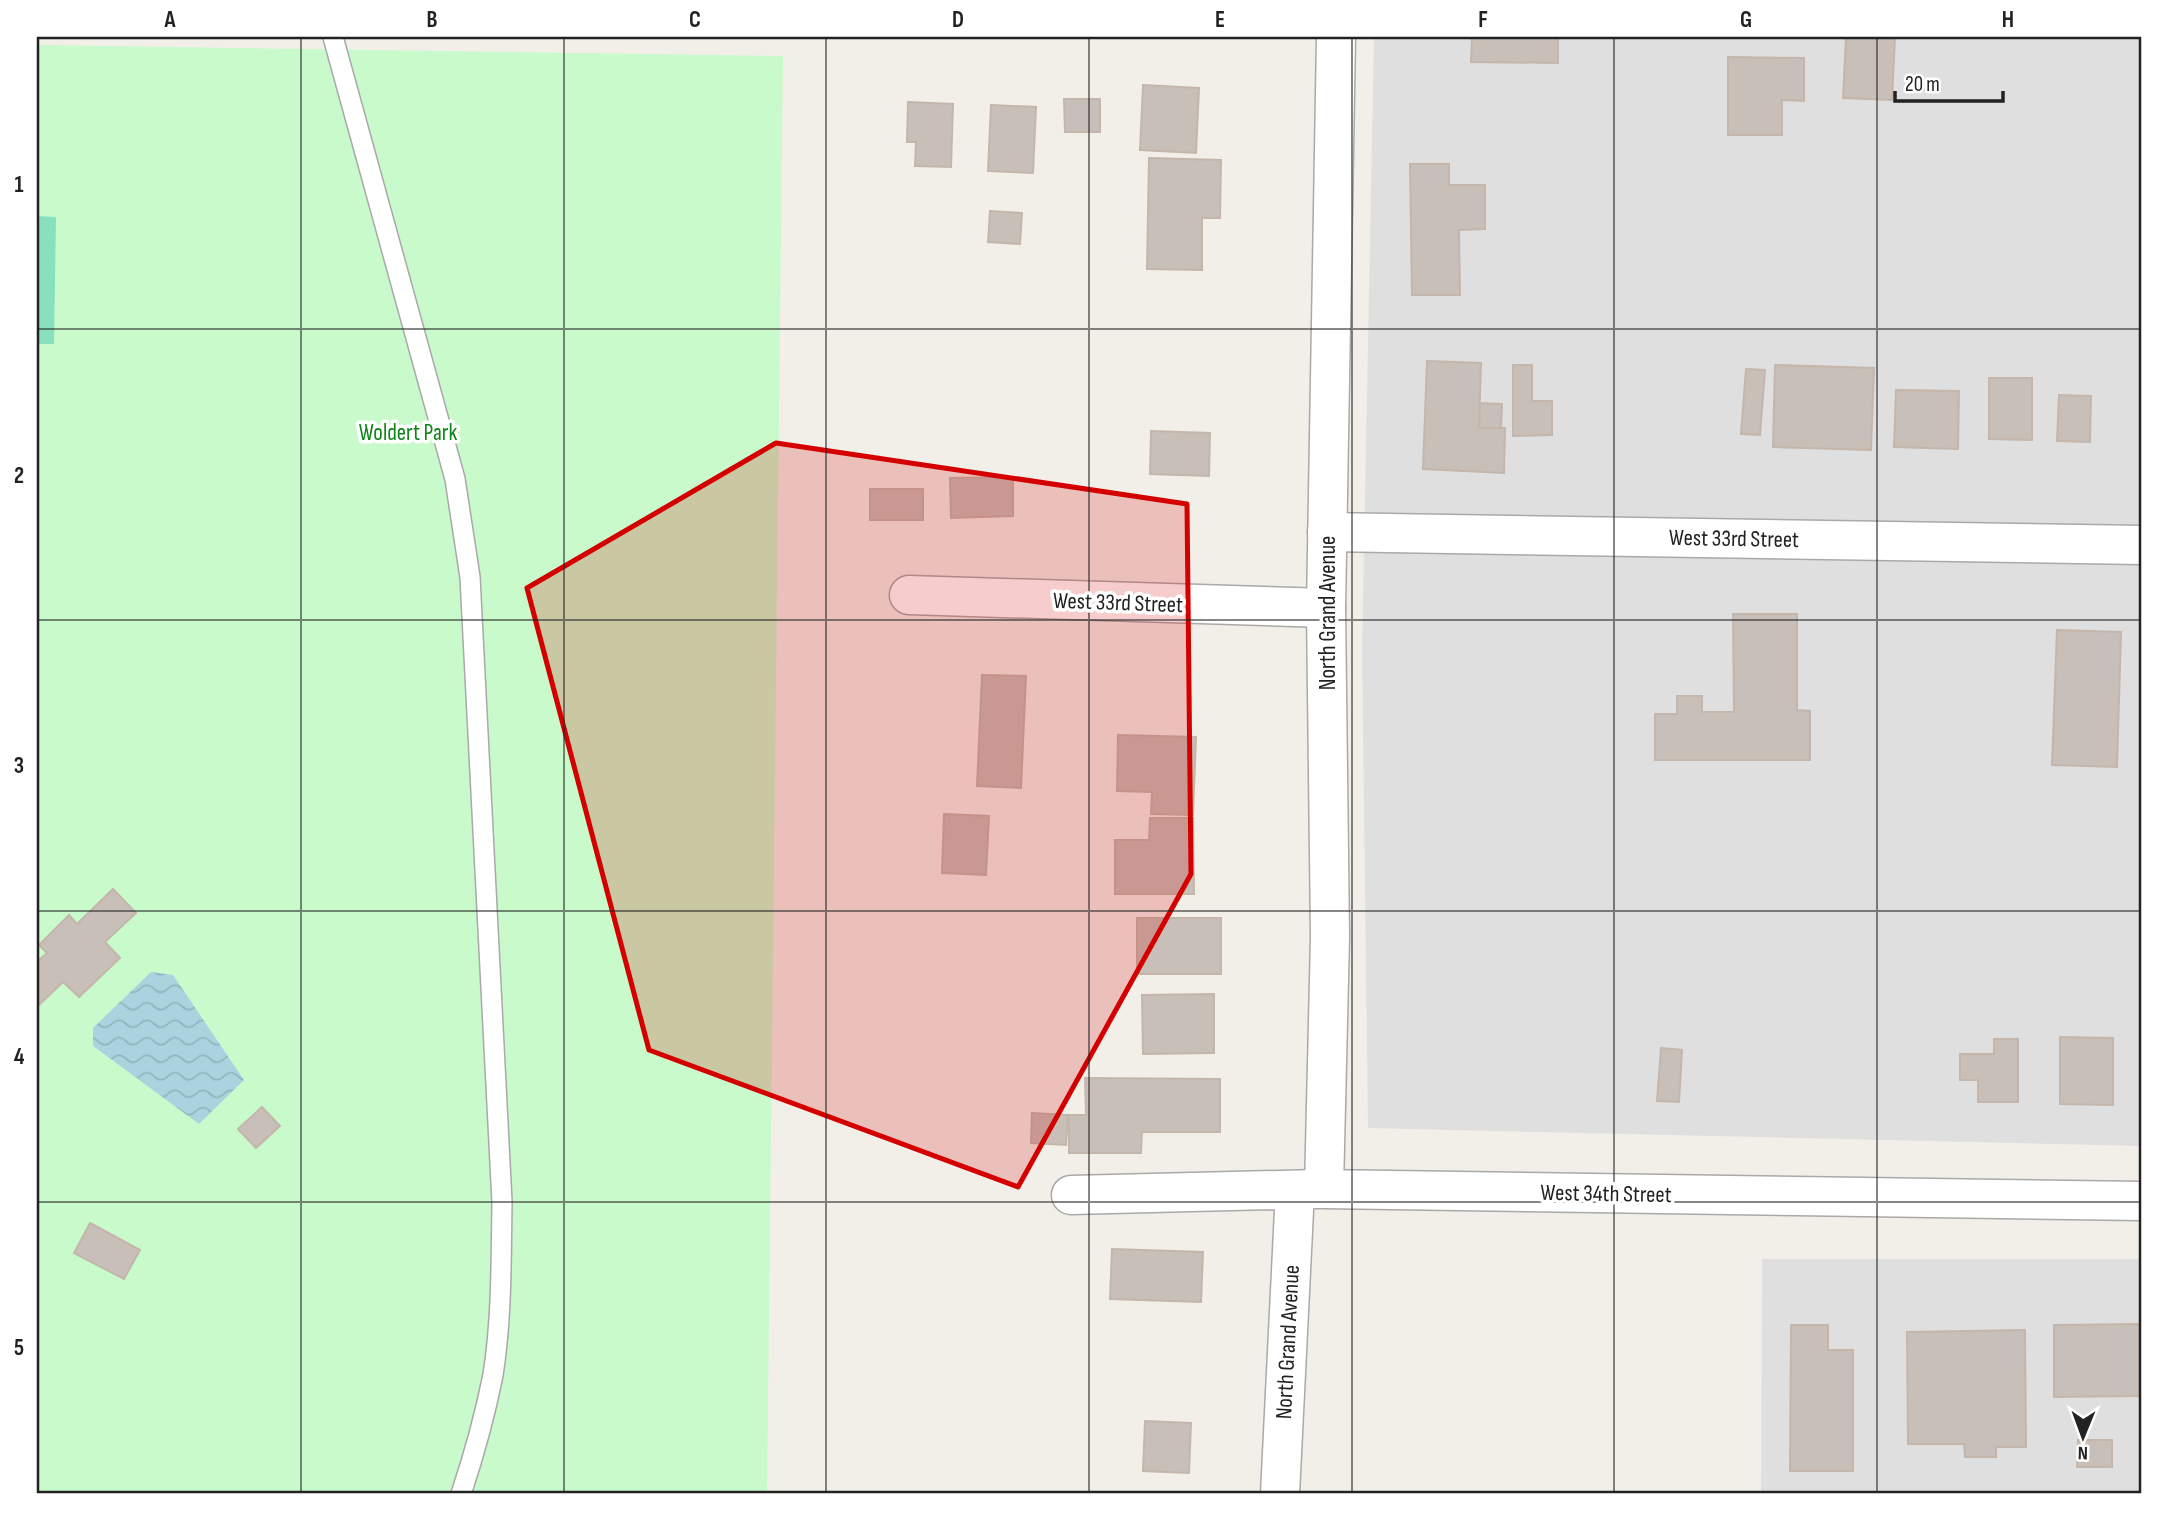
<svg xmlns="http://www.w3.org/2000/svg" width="2178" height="1531" viewBox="0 0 2178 1531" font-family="'Sofia Sans Condensed',sans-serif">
  <defs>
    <pattern id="water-waves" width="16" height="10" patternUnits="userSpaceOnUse" patternTransform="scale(1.75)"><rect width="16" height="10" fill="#aad3df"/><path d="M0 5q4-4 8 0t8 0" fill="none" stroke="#92b5bf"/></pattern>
  </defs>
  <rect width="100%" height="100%" fill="#f2efe9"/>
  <path fill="#e0dfdf" d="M1374,37H2141V1146L1368,1128L1362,650Z
    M1762,1259H2141V1494H1761Z"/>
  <path fill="#c8facc" d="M37,45L783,56L767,1494H37Z"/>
  <path fill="#88e0be" d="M37,216L56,217L54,344H37Z"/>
  <path fill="url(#water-waves)" d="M151,972L173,975L244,1080L199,1124L93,1046V1028Z"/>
  <path fill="#c7bfb8" stroke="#c4b6ab" stroke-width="2" d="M1410,37H1558V63L1471,62L1472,38Z
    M1846,37H1895L1892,100L1843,98Z
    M1728,57L1804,58V101L1782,100V135H1728Z
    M1143,85L1199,88L1196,153L1140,150Z
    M1064,99H1100V132H1065Z
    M908,102L953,104L951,167L915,166L916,142H907Z
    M991,105L1036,107L1033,173L988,171Z
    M1149,158L1221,160L1220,218H1202V270L1147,269Z
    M1410,164H1449V185H1485V229L1459,230L1460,295H1412Z
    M990,211L1022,213L1020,244L988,242Z
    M1427,361L1481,363L1479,428H1505L1504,473L1423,469Z
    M1513,365H1532V401H1552V435L1513,436Z
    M1775,365L1874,368L1871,450L1773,447Z
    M1746,369L1765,370L1760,435L1741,434Z
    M1989,378H2032V440L1989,439Z
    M1896,390L1959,391L1958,449L1894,447Z
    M2059,395L2091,396L2090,442L2057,441Z
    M1480,403L1502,404L1501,428H1479Z
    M1151,431L1210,433L1209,476L1150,474Z
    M1013,477V516L951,518L950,478Z
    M870,489H923V520H870Z
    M1733,614H1797V710L1810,711V760H1655V714H1677V696H1702V712H1734Z
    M2057,630L2121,632L2117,767L2052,765Z
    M982,675L1026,676L1021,788L977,786Z
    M1118,735L1196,737L1193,815L1151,814L1152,792L1117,791Z
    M944,814L989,816L986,875L942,873Z
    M1150,818H1193L1194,894H1115V840H1149Z
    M113,889L136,913L105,942L120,958L79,997L63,982L37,1007V962L47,953L39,945L69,915L77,924Z
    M1137,918H1221V974H1137Z
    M1214,994V1053L1143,1054L1142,995Z
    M2060,1037L2113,1038V1105L2060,1104Z
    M1994,1039H2018V1102H1978V1080H1960V1054H1994Z
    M1661,1048L1682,1050L1679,1102L1657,1101Z
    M1085,1078L1220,1079V1132H1142L1141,1153H1069V1115H1086Z
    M262,1107L280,1126L256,1148L238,1129Z
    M1032,1113L1068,1115L1066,1145L1031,1143Z
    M90,1223L140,1250L124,1279L74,1253Z
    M1112,1249L1203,1252L1201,1302L1110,1299Z
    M2141,1324V1396L2054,1397V1325Z
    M1791,1325H1828V1350H1853V1471H1790Z
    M2025,1330L2026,1447H1996V1457H1965L1964,1444H1908L1907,1332Z
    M1145,1421L1191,1423L1189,1473L1143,1471Z
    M2078,1440H2112V1467H2077Z"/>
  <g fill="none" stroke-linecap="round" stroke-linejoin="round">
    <g stroke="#a9a9a9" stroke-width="22">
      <path id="service" d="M333,37L455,479L470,577L502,1202C501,1259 502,1318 493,1375C485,1415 474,1455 461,1494"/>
    </g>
    <g stroke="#a9a9a9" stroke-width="41">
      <path id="minor" d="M1327,532L2141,545
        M909,595L1326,608
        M1071,1195L1318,1189
        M1280,1494L1295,1190"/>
    </g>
    <g stroke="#a9a9a9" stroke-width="41">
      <path id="tertiary" d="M1336,37L1326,608L1330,937L1324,1189L2141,1201"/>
    </g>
    <use href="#service" stroke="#fff" stroke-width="19"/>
    <use href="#minor" stroke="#fff" stroke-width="38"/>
    <use href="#tertiary" stroke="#fff" stroke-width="38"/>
  </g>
  <path fill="#d40000" fill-opacity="0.2" stroke="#d40000" stroke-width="5" stroke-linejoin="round" d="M776,443L1187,504L1191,874L1018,1187L649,1050L527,588Z"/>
  <path fill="none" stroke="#222" stroke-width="2" stroke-opacity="0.55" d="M301,37V1494M564,37V1494M826,37V1494M1089,37V1494M1352,37V1494M1614,37V1494M1877,37V1494M37,329H2141M37,620H2141M37,911H2141M37,1202H2141"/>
  <g text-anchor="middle" stroke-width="7" stroke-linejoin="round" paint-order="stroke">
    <g font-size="23" fill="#0c8416" stroke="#fff">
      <text x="408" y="440">Woldert Park</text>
    </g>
    <g font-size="23" fill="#222" stroke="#fff">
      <text transform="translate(1734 538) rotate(1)" y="8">West 33rd Street</text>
      <text transform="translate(1118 602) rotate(2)" y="8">West 33rd Street</text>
      <text transform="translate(1327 613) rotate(-90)" y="8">North Grand Avenue</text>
      <text transform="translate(1606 1193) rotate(1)" y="8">West 34th Street</text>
      <text transform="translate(1287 1342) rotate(-87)" y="8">North Grand Avenue</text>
    </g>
  </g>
  <rect width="2178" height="1531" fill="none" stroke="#ffffff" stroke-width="77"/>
  <g transform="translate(2083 1437) rotate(181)" stroke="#ffffff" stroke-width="5" paint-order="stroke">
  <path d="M0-5L12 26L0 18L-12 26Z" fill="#222222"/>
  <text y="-10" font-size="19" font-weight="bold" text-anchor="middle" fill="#222222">N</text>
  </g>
  <path d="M1895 91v10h108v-10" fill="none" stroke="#222222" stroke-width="3.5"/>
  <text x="1905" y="91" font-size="21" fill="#222222" stroke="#ffffff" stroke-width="5" paint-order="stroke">20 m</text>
  <rect x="38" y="38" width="2102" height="1454" fill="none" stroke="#222" stroke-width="2.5"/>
  <g font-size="23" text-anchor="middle" font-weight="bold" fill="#222">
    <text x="170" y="27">A</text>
    <text x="432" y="27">B</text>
    <text x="695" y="27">C</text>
    <text x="958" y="27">D</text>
    <text x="1220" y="27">E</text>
    <text x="1483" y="27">F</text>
    <text x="1746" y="27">G</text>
    <text x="2008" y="27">H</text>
    <text x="19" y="192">1</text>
    <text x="19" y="483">2</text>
    <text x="19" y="773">3</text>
    <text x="19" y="1064">4</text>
    <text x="19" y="1355">5</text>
  </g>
</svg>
